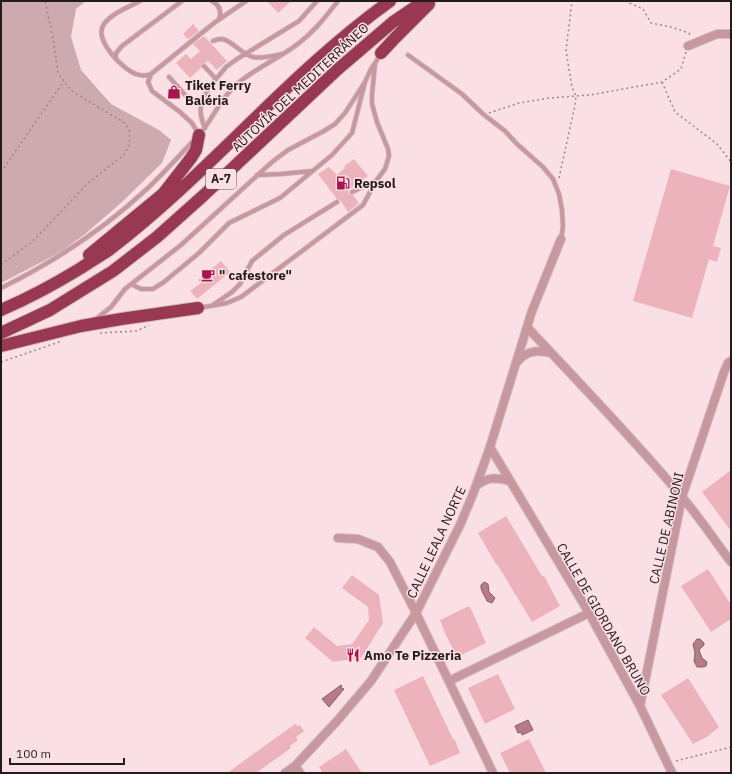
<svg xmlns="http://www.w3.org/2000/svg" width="732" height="774" viewBox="0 0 732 774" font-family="'IBM Plex Sans',sans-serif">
  <rect width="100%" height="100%" fill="#fae0e4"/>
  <path fill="#cdaab0" d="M1,1H86L76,9L71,37L81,70L111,104L159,130L171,140L162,163L122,202L84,235L59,253L1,283Z"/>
  <path fill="#b37c87" stroke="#885f67" d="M484,582L488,584L489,592L495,598L492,603L487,601C485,596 480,590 481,585Z
    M697,639H700L704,643V645L699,650L702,658L707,662L706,666L703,667H697L694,661L695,653L693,644Z
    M341,685L342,686L341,688L344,689L329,707L322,699Z
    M528,720L533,730L522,735L521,732L518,733L515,726Z"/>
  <path fill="#edb3bd" d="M267,1H291L278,13Z
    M193,24L199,31L188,39L183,34Z
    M204,36L227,61L217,70L208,61L206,63H203L201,65V68L190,78L176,63L186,54L191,59L200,51L193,44Z
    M354,159L368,176L348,190L349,194L353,195L359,203L348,212L340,200L337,199L318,174L329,167L337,175L345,168L344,166Z
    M671,169L730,186L713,246L721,248L717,262L709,259L692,318L633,301Z
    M221,261L230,272L197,299L190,291L201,283L198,280Z
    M731,470V531L702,492Z
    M506,516L542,576H544L560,606L532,622L497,564H496L478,533Z
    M708,569L731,605V619L711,632L681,586Z
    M352,575L379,595L383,623L361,658L333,662L305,638L314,627L337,646L352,644L369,620L368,607L342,588Z
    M469,606L472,611L486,643L457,657L445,633L440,620Z
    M498,674L515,709L485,724L468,688Z
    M423,676L453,739L455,740L460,753L430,766L394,690Z
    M688,678L719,727L707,737L693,744L661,695Z
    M295,724L297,726L300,725L304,731L296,737L298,740L290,746L291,748L256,773H227Z
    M529,739L546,773H510L500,753Z
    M346,749L362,773H323L319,767Z"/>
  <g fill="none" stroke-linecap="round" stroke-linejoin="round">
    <g stroke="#d3bdc0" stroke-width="5.5">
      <path id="lane" d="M140,1C129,7 112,13 104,24C93,39 122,69 136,74C141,76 146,76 151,74
        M212,1C219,5 222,11 219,19
        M213,41C215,40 219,39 222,39C233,41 241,54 253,57C262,59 273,56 282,54
        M408,55L462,94L483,114L505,131L517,144L543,167L553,179L559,194L562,210L563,227L561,239
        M116,58V53L122,46L182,1
        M204,66L216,79C203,96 195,106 205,128
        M169,77L187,97L201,103
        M216,79L226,67L237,59L299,21L317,1
        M198,133L192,123L180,112L152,91L148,82L151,74L214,23L246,1
        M199,135C213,119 221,97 238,83C256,68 280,58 299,43C315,31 326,16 338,1
        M257,175L281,174L312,171
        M352,192L375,181
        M131,284L141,289H153L164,282L199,253L229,223L280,198L332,155L352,133L365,82L371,69L381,54
        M1,288C54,262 104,229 148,188C164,173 179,156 195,139
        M213,305L232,292L240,284L252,261L284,235L337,202
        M199,308L227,303L241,297L363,205L376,181L385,169L389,156L388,149L377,122L372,104V95L375,63
        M96,319L111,307L125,289L181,245L272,162L288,150L324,131L335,124L345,113L365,82"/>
    </g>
    <g stroke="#d3bdc0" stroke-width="10">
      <path id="street" d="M688,46L717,34H731
        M527,327C579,383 633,438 682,497C700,518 715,541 731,562
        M517,362C527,350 538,350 551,353
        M490,447L589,613L640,706L672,773
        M476,486C487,477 495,477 510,481
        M338,538L358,539L378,547L390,562L416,613L493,773
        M449,681L589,613
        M640,706L682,497L724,372L728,363L731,361
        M295,766L300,773
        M285,773L295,766L337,721L371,681L416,613L460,525L473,494L490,447L532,311L561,239"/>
    </g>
    <g stroke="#d3bdc0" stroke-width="14">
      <path id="highway" d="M381,53L396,37L429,4
        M89,255L163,194L191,158L196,150L199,135
        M1,310C29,298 55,284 81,268C90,262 100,256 109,250C209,174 288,74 390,1
        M1,333L50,310L113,271L157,237L204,195L338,69L393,22L424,1
        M1,346L81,326L121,319L198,308"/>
    </g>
    <path stroke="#998789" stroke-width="1.5" stroke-dasharray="2 3" stroke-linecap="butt" d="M625,1L643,9L651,23L671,27L689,33L691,37
      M662,82L675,112L717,144L731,162
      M489,113L519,103L549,98L590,95L662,82L681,69L686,52
      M1,172L64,81
      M559,178L575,105L576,96L572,87L566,51L572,1
      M1,265L35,239L88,183L124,155L129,145L130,137L129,129L123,122L75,93L68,87L58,73L53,38L45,1
      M100,333L137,331L149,325
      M1,362L62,341
      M676,761L731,747"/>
    <use href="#lane" stroke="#c898a1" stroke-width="4"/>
    <use href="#street" stroke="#c898a1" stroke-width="8"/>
    <use href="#highway" stroke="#983852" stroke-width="12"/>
  </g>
  <defs>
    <g id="shop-bare" transform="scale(1.08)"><path d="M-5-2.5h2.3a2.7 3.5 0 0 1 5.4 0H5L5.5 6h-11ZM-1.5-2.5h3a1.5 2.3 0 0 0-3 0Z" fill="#a9154c" stroke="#fae0e4" stroke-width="2.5" paint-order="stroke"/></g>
    <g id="fuel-bare" transform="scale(1.08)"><path d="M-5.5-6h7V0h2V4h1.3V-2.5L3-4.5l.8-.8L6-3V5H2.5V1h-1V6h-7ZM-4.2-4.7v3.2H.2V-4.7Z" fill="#a9154c" stroke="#fae0e4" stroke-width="2.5" paint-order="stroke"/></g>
    <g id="cafe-bare" transform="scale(1.08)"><path d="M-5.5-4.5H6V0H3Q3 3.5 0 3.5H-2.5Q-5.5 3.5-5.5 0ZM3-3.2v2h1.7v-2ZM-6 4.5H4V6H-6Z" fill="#a9154c" stroke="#fae0e4" stroke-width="2.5" paint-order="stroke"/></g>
    <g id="restaurant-bare" transform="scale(1.08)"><path d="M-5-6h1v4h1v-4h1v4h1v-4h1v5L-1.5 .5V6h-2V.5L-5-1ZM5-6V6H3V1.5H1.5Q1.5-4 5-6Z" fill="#a9154c" stroke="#fae0e4" stroke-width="2.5" paint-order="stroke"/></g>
  </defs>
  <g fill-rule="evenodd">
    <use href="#shop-bare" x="174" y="92"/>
    <use href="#fuel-bare" x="343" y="183"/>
    <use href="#cafe-bare" x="208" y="275"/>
    <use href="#restaurant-bare" x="353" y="655"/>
  </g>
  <g text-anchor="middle" stroke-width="3" stroke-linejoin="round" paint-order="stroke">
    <rect fill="#fae0e4" stroke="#645658" stroke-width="1" x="206" y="169" width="30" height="20" rx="3"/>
    <g font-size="12" font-weight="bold" fill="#241b1c">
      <text x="221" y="183">A-7</text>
    </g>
    <g font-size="13" font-weight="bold" fill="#241b1c" stroke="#fae0e4" text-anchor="start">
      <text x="185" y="90">Tiket Ferry<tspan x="185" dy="15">Baléria</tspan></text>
      <text x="354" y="188">Repsol</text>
      <text x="219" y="280">" cafestore"</text>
      <text x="364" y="660">Amo Te Pizzeria</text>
    </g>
    <g font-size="13" fill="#241b1c" stroke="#fae0e4">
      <text transform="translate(300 87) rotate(-43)" y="5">AUTOVÍA DEL MEDITERRÁNEO</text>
      <text transform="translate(666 528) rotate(-77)" y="5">CALLE DE ABINONI</text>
      <text transform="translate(436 542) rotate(-65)" y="5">CALLE LEALA NORTE</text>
      <text transform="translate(604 619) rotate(60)" y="5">CALLE DE GIORDANO BRUNO</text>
    </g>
  </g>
  <rect width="732" height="774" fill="none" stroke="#241b1c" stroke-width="4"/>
  <path d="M10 758v6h114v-6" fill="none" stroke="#241b1c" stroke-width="2"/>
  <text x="16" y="758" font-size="12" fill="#241b1c" stroke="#fae0e4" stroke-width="3" paint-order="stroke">100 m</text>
</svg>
